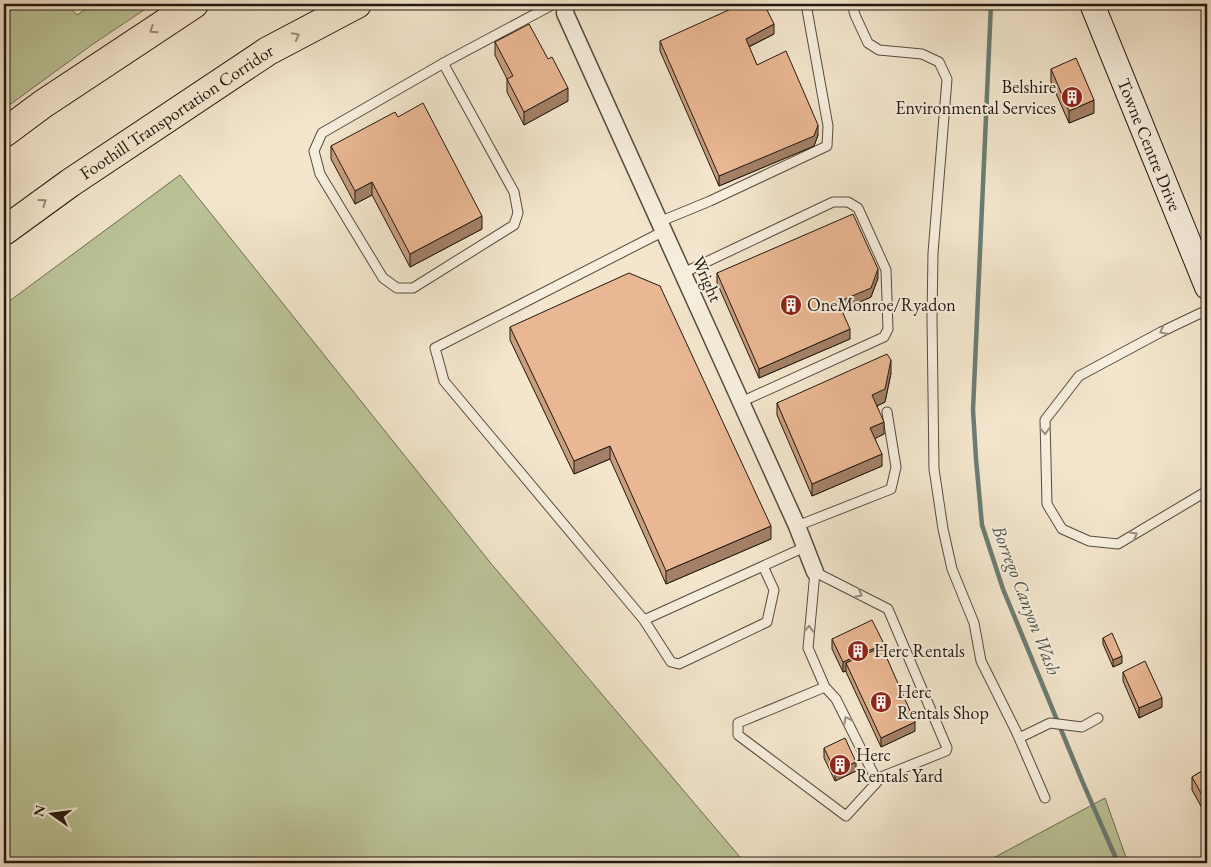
<svg xmlns="http://www.w3.org/2000/svg" width="1211" height="867" viewBox="0 0 1211 867" font-family="'EB Garamond',serif">
  <rect width="100%" height="100%" fill="#f3e6cd"/>
  <filter id="stains"><feTurbulence type="fractalNoise" baseFrequency=".004" numOctaves="4"/><feColorMatrix values="0 0 0 0 .2 0 0 0 0 .09 0 0 0 0 .02 0 0 0 .5 -.17"/></filter>
  <radialGradient id="worn" r=".72"><stop offset=".6" stop-color="#630" stop-opacity="0"/><stop offset="1" stop-color="#630" stop-opacity=".3"/></radialGradient>
  <path fill="#bbc498" stroke="#6e6e54" d="M4,4H67L77,15L94,4H153L93,44L4,109Z
    M180,175L489,561L745,863H4V305Z
    M1105,798L1128,863H984Z"/>
  <g fill="none" stroke-linecap="round" stroke-linejoin="round">
    <path stroke="#6b7d74" stroke-width="4.5" d="M991,4L973,410L976,459L982,525L1003,589L1083,783L1118,863"/>
    <g stroke="#564c3f" stroke-width="11">
      <path id="lane" d="M852,4L855,15L868,43L879,50L922,54L939,62L947,79L933,253L932,319L934,469L943,529L952,569L974,623L981,661L1016,731L1045,798
        M443,63L514,192L518,213L514,225L413,288H397L383,278L320,174L314,151L322,133L449,60L554,4
        M659,222L710,201L827,146L828,126L806,4
        M664,231L435,348L444,381L644,620L671,662L679,664L767,622L774,590L763,566
        M683,273L833,202H848L858,208L886,270L888,329L884,337L741,402
        M1207,310L1161,332L1079,376L1045,420L1047,504L1062,529L1089,541L1118,544L1207,491
        M797,526L891,489L896,467L887,412
        M644,620L805,547
        M825,687L738,723V735L846,816L877,782L876,779L946,751L947,748L888,609L815,572L808,648L825,687L836,699L876,779
        M1019,738L1050,723L1082,727L1098,718"/>
    </g>
    <g stroke="#564c3f" stroke-width="19">
      <path id="street" d="M566,4L565,13L797,526L815,572"/>
    </g>
    <g stroke="#221810" stroke-width="26">
      <g id="secondary">
        <path id="s1" d="M1092,4L1207,287"/>
      </g>
    </g>
    <g stroke="#221810" stroke-width="30">
      <g id="highway">
        <path d="M4,133L43,104L194,4"/>
        <path id="s2" d="M4,231L70,183L268,51L357,4"/>
      </g>
    </g>
    <use href="#lane" stroke="#f7efde" stroke-width="9"/>
    <use href="#street" stroke="#f7efde" stroke-width="16"/>
    <use href="#secondary" stroke="#f7efde" stroke-width="24"/>
    <use href="#highway" stroke="#f3e6cd" stroke-width="28"/>
  </g>
  <path fill="#c89d7e" stroke="#221810" d="M774,34L749,47L757,65L818,135L814,146L719,186L660,51V41Z
    M495,42L568,101L524,125L507,92V79L495,55Z
    M1051,69L1094,113L1069,123L1051,82Z
    M398,117L482,229L410,267L372,195L355,204L331,159V146Z
    M717,273L878,278L871,297L842,310L850,339L759,378L717,283Z
    M510,327L771,539L666,584L610,459L574,474L510,340Z
    M891,373L885,402L877,406L884,434L875,438L882,466L812,496L777,415V403Z
    M1103,638L1122,663L1113,667L1103,644Z
    M832,639L884,651L915,731L881,747L846,672V671L843,672L832,649Z
    M1123,672L1162,707L1139,718L1123,681Z
    M824,748L856,771L835,781L824,758Z
    M1207,768V817L1192,790V777Z"/>
  <path fill="#a38067" stroke="#221810" d="M774,24V34L746,48V39Z
    M568,88V101L524,125V112Z
    M1094,100V113L1069,123V111Z
    M818,125V135L814,146L719,186V176Z
    M372,182V195L355,204V191Z
    M482,216V229L410,267V254Z
    M878,269V278L871,297L838,312V302Z
    M850,329V339L759,378V369Z
    M891,360V373L885,402L872,408V395Z
    M884,422V434L870,441V428Z
    M610,446V459L574,474V461Z
    M882,454V466L812,496V484Z
    M771,526V539L666,584V571Z
    M884,644V654L846,663V671L843,672V662Z
    M1122,656V663L1113,667V660Z
    M1162,698V707L1139,718V708Z
    M915,722V731L881,747V738Z
    M856,762V771L835,781V771Z"/>
  <path fill="#e9b793" stroke="#221810" d="M742,4H764L774,24L746,39L757,65L786,51L818,125L814,136L719,176L660,41Z
    M529,24L548,59L552,57L568,88L524,112L507,79L513,76L495,42Z
    M1076,58L1094,100L1069,111L1051,69Z
    M423,103L482,216L410,254L372,182L355,191L331,146L395,112L398,117Z
    M853,214L878,269L871,288L838,302L850,329L759,369L717,273Z
    M629,273L660,286L771,526L666,571L610,446L574,461L510,327Z
    M887,354L891,360L885,389L872,395L884,422L870,428L882,454L812,484L777,403Z
    M872,620L884,644L843,662L832,639Z
    M1112,633L1122,656L1113,660L1103,638Z
    M882,647L915,722L881,738L846,663Z
    M1145,661L1162,698L1139,708L1123,672Z
    M845,738L856,762L835,771L824,748Z
    M1207,768V804L1192,777Z"/>
  <defs><path id="oneway-chevron" d="M-2-3.5L2.5 0L-2 3.5" fill="none" stroke-width="1.6" stroke-linecap="round" stroke-linejoin="round" transform="scale(1.25)"/></defs>
  <g stroke="#958978">
    <use href="#oneway-chevron" transform="translate(153 30) rotate(146)"/>
    <use href="#oneway-chevron" transform="translate(296 36) rotate(-28)"/>
    <use href="#oneway-chevron" transform="translate(43 202) rotate(-36)"/>
  </g>
  <g stroke="#978e81">
    <use href="#oneway-chevron" transform="translate(1163 331) rotate(153)"/>
    <use href="#oneway-chevron" transform="translate(1045 431) rotate(88)"/>
    <use href="#oneway-chevron" transform="translate(1134 535) rotate(-31)"/>
    <use href="#oneway-chevron" transform="translate(859 594) rotate(27)"/>
    <use href="#oneway-chevron" transform="translate(809 629) rotate(-87)"/>
    <use href="#oneway-chevron" transform="translate(847 720) rotate(-117)"/>
  </g>
  <defs>
    <g id="building-disc" transform="scale(1.125)"><circle r="9.5" fill="#8f2418" stroke="#f7efde"/><path d="M-4-6H4V6H1V3H-1V6H-4ZM-2.5-4.3h1.7v1.8h-1.7ZM.8-4.3h1.7v1.8H.8ZM-2.5-1h1.7V.8h-1.7ZM.8-1h1.7V.8H.8Z" fill="#fff"/></g>
  </defs>
  <g fill-rule="evenodd">
    <use href="#building-disc" x="1072" y="97"/>
    <use href="#building-disc" x="791" y="305"/>
    <use href="#building-disc" x="858" y="651"/>
    <use href="#building-disc" x="881" y="702"/>
    <use href="#building-disc" x="840" y="765"/>
  </g>
  <g text-anchor="middle" stroke-width="4" stroke-linejoin="round" paint-order="stroke">
    <g font-size="18" fill="#221810" stroke="#f7efde" text-anchor="start">
      <text x="1056" y="93" text-anchor="end">Belshire<tspan x="1056" dy="21">Environmental Services</tspan></text>
      <text x="807" y="311">OneMonroe/Ryadon</text>
      <text x="874" y="657">Herc Rentals</text>
      <text x="897" y="698">Herc<tspan x="897" dy="21">Rentals Shop</tspan></text>
      <text x="856" y="761">Herc<tspan x="856" dy="21">Rentals Yard</tspan></text>
    </g>
    <g font-size="18" fill="#221810" stroke="#f7efde">
      <text dy="6" stroke="none"><textPath href="#s2" startOffset="210">Foothill Transportation Corridor</textPath></text>
      <text dy="6" stroke="none"><textPath href="#s1" startOffset="152">Towne Centre Drive</textPath></text>
      <text transform="translate(707 279) rotate(66)" y="6">Wright</text>
    </g>
    <g font-size="19" font-style="italic" fill="#4c534a" stroke="#f7efde">
      <text transform="translate(1027 600) rotate(69)" y="7">Borrego Canyon Wash</text>
    </g>
  </g>
  <rect width="1211" height="867" fill="none" stroke="#f3e6cd" stroke-width="20"/>
  <rect x="5" y="5" width="1201" height="857" fill="none" stroke="#221810" stroke-width="2.5"/>
  <rect x="10" y="10" width="1191" height="847" fill="none" stroke="#221810"/>
  <g transform="translate(52 814) rotate(284)" stroke="#f7efde" stroke-width="4" paint-order="stroke">
  <path d="M0-4L9 19L0 12L-9 19Z" fill="#221810"/>
  <text y="-8" font-size="14" font-weight="bold" text-anchor="middle" fill="#221810">N</text>
  </g>
  <rect width="100%" height="100%" filter="url(#stains)"/>
  <rect width="100%" height="100%" fill="url(#worn)"/>
</svg>
